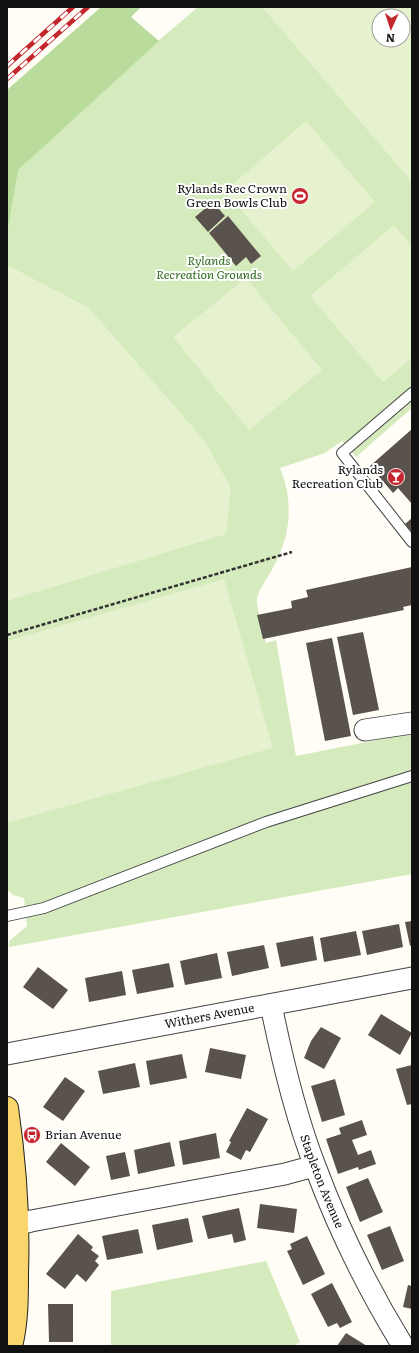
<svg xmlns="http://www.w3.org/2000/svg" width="419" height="1353" viewBox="0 0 419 1353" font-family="Literata,serif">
  <rect width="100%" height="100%" fill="#fffdf5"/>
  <path fill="#d5ebbd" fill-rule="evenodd" d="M198,7H412V408L356,457L342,441L325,453L280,468C294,503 291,534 273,568C269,575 258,591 257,598C256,606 264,633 266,643L276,640L296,756L412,733V874L9,947V941L27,926L24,898L13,895L7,889V169ZM379,16H403V40H379Z
    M266,1261L300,1342L294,1346H111V1291Z"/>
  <path fill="#b9dc9c" d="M101,7H141L131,17L159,41L18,170L7,234V90Z"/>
  <path fill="#e6f2cf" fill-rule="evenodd" d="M262,7H412V182ZM379,16H403V40H379Z
    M306,121L375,202L293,271L225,191Z
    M394,225L412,247V358L383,382L310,296Z
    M7,265L89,308L204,440L231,488L226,534L7,601Z
    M246,278L322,370L249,430L173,337Z
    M224,579L273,748L7,823V641Z"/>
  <path fill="#5a524d" d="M213,202L225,216L208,232L195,217Z
    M228,216L261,256L251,264L246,257L236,266L209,233Z
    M412,429V504L398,488L393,493L370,466Z
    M412,518V532L405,524Z
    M412,567V605L403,607L404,610L263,639L257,615L292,608L291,601L308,597L306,590Z
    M363,632L379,710L353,715L337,637Z
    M332,638L351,736L325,741L306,643Z
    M412,921V945L410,946L405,922Z
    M399,924L403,947L367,955L362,931Z
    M356,931L361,955L324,962L320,938Z
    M313,936L317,960L281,967L276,943Z
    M264,945L269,968L232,976L227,952Z
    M217,953L222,978L185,985L180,961Z
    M169,963L174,987L137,994L132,970Z
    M38,967L68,990L53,1009L23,987Z
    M122,971L126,995L89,1002L85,978Z
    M381,1014L412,1033L400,1055L368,1035Z
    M321,1027L341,1038L324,1069L304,1058L311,1041Z
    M210,1048L246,1055L241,1079L205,1072Z
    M182,1054L187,1078L150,1085L146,1061Z
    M135,1063L140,1087L103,1094L98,1071Z
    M412,1065V1104L407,1105L396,1069Z
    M65,1077L85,1091L63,1121L43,1107Z
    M335,1079L345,1115L322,1122L311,1086Z
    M247,1108L268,1119L250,1152L246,1150L241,1160L226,1152L231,1142L229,1141Z
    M362,1120L367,1135L352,1140L358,1155L371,1150L376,1164L359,1170L358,1167L338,1174L326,1139L341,1134L339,1128Z
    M216,1133L220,1158L183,1165L179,1141Z
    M170,1142L175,1166L138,1174L134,1150Z
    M61,1143L90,1167L75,1186L46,1162Z
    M125,1152L130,1176L111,1180L106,1156Z
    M368,1178L383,1212L360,1222L346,1187Z
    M260,1204L297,1209L294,1233L257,1228Z
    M239,1208L246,1240L234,1243L232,1234L208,1239L202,1216Z
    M188,1218L193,1242L157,1250L152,1225Z
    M390,1226L404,1261L382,1270L367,1235Z
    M138,1229L143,1253L107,1260L102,1236Z
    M78,1234L93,1247L91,1250L99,1256L95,1261L99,1265L86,1282L77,1274L65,1289L46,1274Z
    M307,1236L325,1274L303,1285L287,1251L292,1249L290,1244Z
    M332,1283L352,1322L340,1328L337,1323L328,1327L311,1294Z
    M408,1285L412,1286V1309L403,1307Z
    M48,1304H73V1342H49Z
    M346,1333L367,1346H337Z"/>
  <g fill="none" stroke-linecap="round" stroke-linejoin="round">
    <g stroke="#444" stroke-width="12">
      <path id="service" d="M412,393L342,453L412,542
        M7,916L44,908L266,822L412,776"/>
    </g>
    <g stroke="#444" stroke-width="23">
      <g id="minor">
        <path d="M365,730L412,723"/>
        <path id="s1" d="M271,1005C282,1059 295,1115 315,1166C338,1228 368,1289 403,1346"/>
        <path id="s2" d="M7,1054L412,978"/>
        <path d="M7,1227L31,1221L285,1174L314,1166"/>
      </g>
    </g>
    <g stroke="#222" stroke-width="24">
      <path id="primary" d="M7,1108C15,1163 19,1217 17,1273C17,1297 17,1323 11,1346"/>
    </g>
    <path stroke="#333" stroke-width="2.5" stroke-dasharray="4 2" stroke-linecap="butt" d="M7,635L292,552"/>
    <use href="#service" stroke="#fff" stroke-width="10"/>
    <use href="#minor" stroke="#fff" stroke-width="21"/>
    <use href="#primary" stroke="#f9d66b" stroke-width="22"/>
    <g stroke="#c4262e" stroke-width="4.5">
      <path id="rail" d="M7,66L73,7
        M7,79L88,7"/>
    </g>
    <use href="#rail" stroke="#fff" stroke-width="3" stroke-dasharray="9" stroke-linecap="butt"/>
  </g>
  <defs>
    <g id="stadium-disc" transform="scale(0.9)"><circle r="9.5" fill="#c4262e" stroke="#fff"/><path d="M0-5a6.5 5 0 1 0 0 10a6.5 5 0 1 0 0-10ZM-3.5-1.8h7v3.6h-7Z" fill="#fff"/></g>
    <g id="bar-disc" transform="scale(0.9)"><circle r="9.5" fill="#c4262e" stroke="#fff"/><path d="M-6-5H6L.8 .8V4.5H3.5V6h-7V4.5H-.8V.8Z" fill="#fff"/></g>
    <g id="bus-disc" transform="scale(0.9)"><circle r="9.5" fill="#c4262e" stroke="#fff"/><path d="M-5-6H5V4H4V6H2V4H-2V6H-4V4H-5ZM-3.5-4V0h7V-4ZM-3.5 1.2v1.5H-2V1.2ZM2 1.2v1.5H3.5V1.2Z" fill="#fff"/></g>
  </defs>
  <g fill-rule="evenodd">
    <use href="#stadium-disc" x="300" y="196"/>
    <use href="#bar-disc" x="396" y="477"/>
    <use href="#bus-disc" x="32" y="1135"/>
  </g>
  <g text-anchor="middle" stroke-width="4" stroke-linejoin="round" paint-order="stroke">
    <g font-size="12" fill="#111" stroke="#fff" text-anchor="end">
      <text x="287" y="193">Rylands Rec Crown<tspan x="287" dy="14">Green Bowls Club</tspan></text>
      <text x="383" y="474">Rylands<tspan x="383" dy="14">Recreation Club</tspan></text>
      <text x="45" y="1139" text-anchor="start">Brian Avenue</text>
    </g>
    <g font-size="12" font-style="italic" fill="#2f6b1f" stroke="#fff">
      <text x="209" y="265">Rylands<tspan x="209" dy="14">Recreation Grounds</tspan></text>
    </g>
    <g font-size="12" fill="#111" stroke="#fff">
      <text dy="4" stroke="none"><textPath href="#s2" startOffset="206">Withers Avenue</textPath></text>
      <text dy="4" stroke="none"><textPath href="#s1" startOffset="184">Stapleton Avenue</textPath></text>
    </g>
  </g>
  <rect width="419" height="1353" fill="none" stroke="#111111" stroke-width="16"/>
  <g transform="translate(391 28) rotate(183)"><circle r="19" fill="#ffffff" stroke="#a0a0a0"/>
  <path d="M0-3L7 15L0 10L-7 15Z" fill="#c4262e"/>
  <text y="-6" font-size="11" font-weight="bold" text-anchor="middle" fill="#111111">N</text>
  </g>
</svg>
